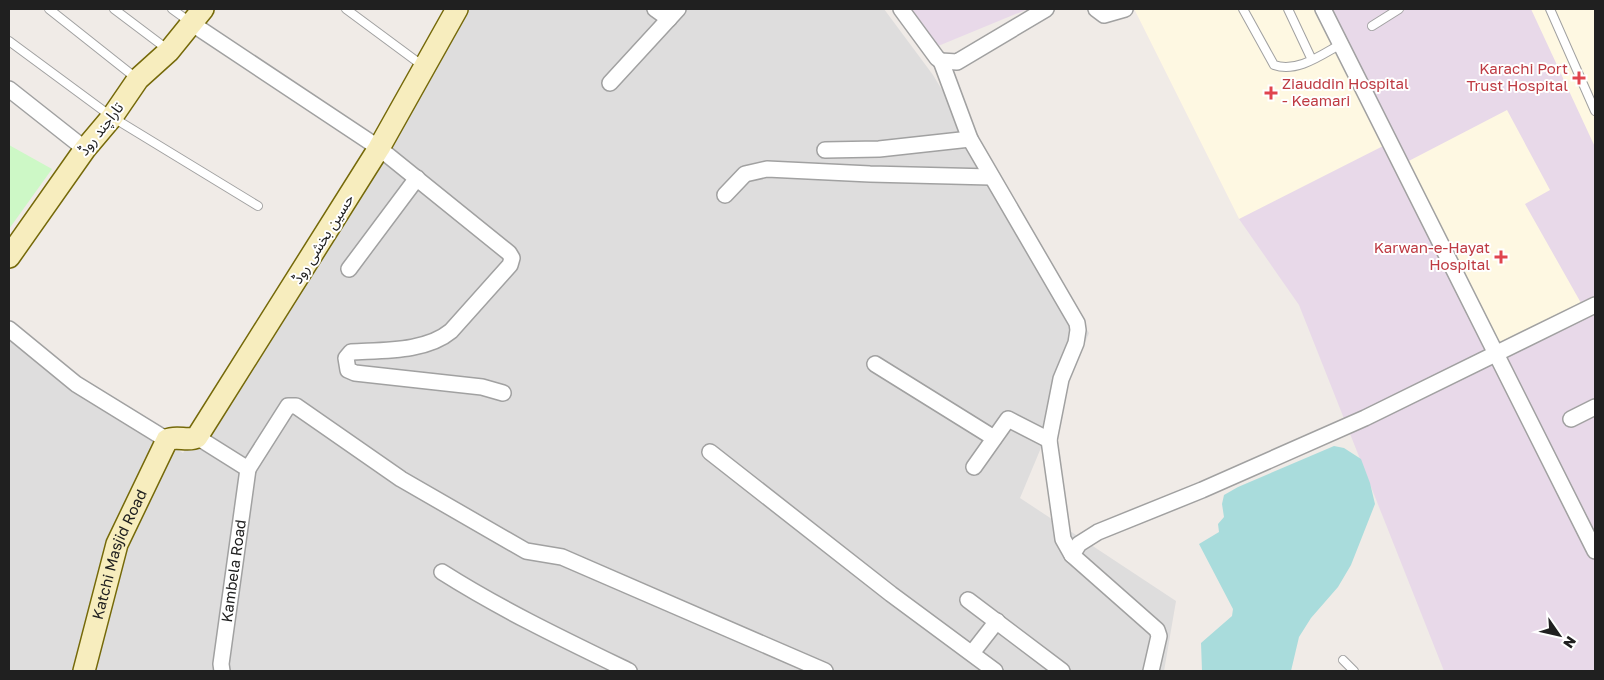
<svg xmlns="http://www.w3.org/2000/svg" width="1604" height="680" viewBox="0 0 1604 680" font-family="'Golos Text','Noto Sans Arabic',sans-serif">
  <rect width="100%" height="100%" fill="#f0ebe7"/>
  <path fill="#dedddd" d="M449,9H884L933,75L1089,333L1020,498L1176,601L1164,671H9V339L183,453L291,292Z"/>
  <path fill="#e8d9e9" d="M900,9H1028L926,51Z
    M1134,9H1595V671H1444L1299,305L1239,219Z"/>
  <path fill="#fef8e2" d="M1134,9H1323L1391,142L1239,219Z
    M1531,9H1595V147Z
    M1507,110L1550,190L1525,204L1585,310L1496,354L1401,165Z"/>
  <path fill="#cdf8c6" d="M9,145L52,169L9,229Z"/>
  <path fill="#a9dcdc" d="M1334,446L1344,448L1361,459L1370,483L1375,504L1351,565L1338,587L1311,618L1299,637L1291,671H1202L1201,643L1232,616L1233,609L1199,544L1219,532L1218,524L1224,517L1222,504L1224,495L1238,487Z"/>
  <g fill="none" stroke-linecap="round" stroke-linejoin="round">
    <g stroke="#a1a1a1" stroke-width="10">
      <path id="lane" d="M49,9L136,78
        M114,9L167,49
        M172,9L190,22
        M346,9L423,66
        M1243,9L1274,65C1297,73 1321,55 1341,44
        M1288,9L1312,60
        M1550,9L1595,111
        M1372,26L1399,9
        M9,41L112,117L258,206
        M1343,660L1354,671"/>
    </g>
    <g stroke="#a1a1a1" stroke-width="18">
      <g id="street">
        <path d="M655,9L669,19"/>
        <path d="M901,9L937,58L941,61L957,62L1046,9"/>
        <path d="M1096,9L1104,15L1125,9"/>
        <path d="M1323,9L1595,551"/>
        <path d="M191,23L379,148L509,253L512,258L510,265L451,331C426,352 383,350 351,352L346,358L348,370L355,373L482,387L503,393"/>
        <path d="M941,61L970,139L1077,323L1078,330L1076,343L1061,379L1049,440L1063,539L1072,555L1157,630L1159,636L1151,671"/>
        <path d="M610,83L678,9"/>
        <path d="M9,89L85,149"/>
        <path d="M825,150L879,149L970,139"/>
        <path d="M725,195L745,174L767,169L870,174L991,177"/>
        <path d="M349,269L417,178"/>
        <path d="M9,329L76,384L167,440"/>
        <path d="M875,364L994,438"/>
        <path d="M1571,419L1595,407"/>
        <path d="M197,437L248,469L288,406H296L401,479L526,551L562,557L825,671"/>
        <path d="M710,452L891,594L995,671"/>
        <path d="M974,467L1008,419L1049,440"/>
        <path d="M1072,555L1079,544L1098,532L1202,490L1365,418L1595,305"/>
        <path d="M442,572C502,610 565,640 629,671"/>
        <path d="M968,600L1062,671"/>
        <path d="M972,653L997,621"/>
        <path id="s1" d="M222,671L221,664L248,469"/>
      </g>
    </g>
    <g stroke="#756909" stroke-width="24">
      <g id="secondary">
        <path d="M9,257L85,149L112,117L138,79L169,51L203,9"/>
        <path id="s2" d="M84,671L117,544L167,440C177,435 188,442 197,437L379,148L457,9"/>
      </g>
    </g>
    <use href="#lane" stroke="#fff" stroke-width="8"/>
    <use href="#street" stroke="#fff" stroke-width="15"/>
    <use href="#secondary" stroke="#f7edbe" stroke-width="21"/>
  </g>
  <g fill="#e0444e" stroke="#fff" stroke-width="2">
    <path d="M1576.5 70.5h5v5h5v5h-5v5h-5v-5h-5v-5h5z"/>
    <path d="M1268.5 85.5h5v5h5v5h-5v5h-5v-5h-5v-5h5z"/>
    <path d="M1498.5 249.5h5v5h5v5h-5v5h-5v-5h-5v-5h5z"/>
  </g>
  <g text-anchor="middle" stroke-width="4" stroke-linejoin="round" paint-order="stroke">
    <g font-size="15" fill="#be3a42" stroke="#fff" text-anchor="end">
      <text x="1568" y="74">Karachi Port<tspan x="1568" dy="17">Trust Hospital</tspan></text>
      <text x="1282" y="89" text-anchor="start">Ziauddin Hospital<tspan x="1282" dy="17">- Keamari</tspan></text>
      <text x="1490" y="253">Karwan-e-Hayat<tspan x="1490" dy="17">Hospital</tspan></text>
    </g>
    <g font-size="15" fill="#202020" stroke="#fff">
      <text transform="translate(101 129) rotate(-52)" y="5">تاراچند روڈ</text>
      <text transform="translate(323 239) rotate(-58)" y="5">حسین بخشی روڈ</text>
      <text dy="5" stroke="none"><textPath href="#s2" startOffset="122">Katchi Masjid Road</textPath></text>
      <text dy="5" stroke="none"><textPath href="#s1" startOffset="101">Kambela Road</textPath></text>
    </g>
  </g>
  <rect width="1604" height="680" fill="none" stroke="#202020" stroke-width="20"/>
  <g transform="translate(1559 635) rotate(124)" stroke="#ffffff" stroke-width="4" paint-order="stroke">
  <path d="M0-4L9 19L0 12L-9 19Z" fill="#202020"/>
  <text y="-8" font-size="14" font-weight="bold" text-anchor="middle" fill="#202020">N</text>
  </g>
</svg>
